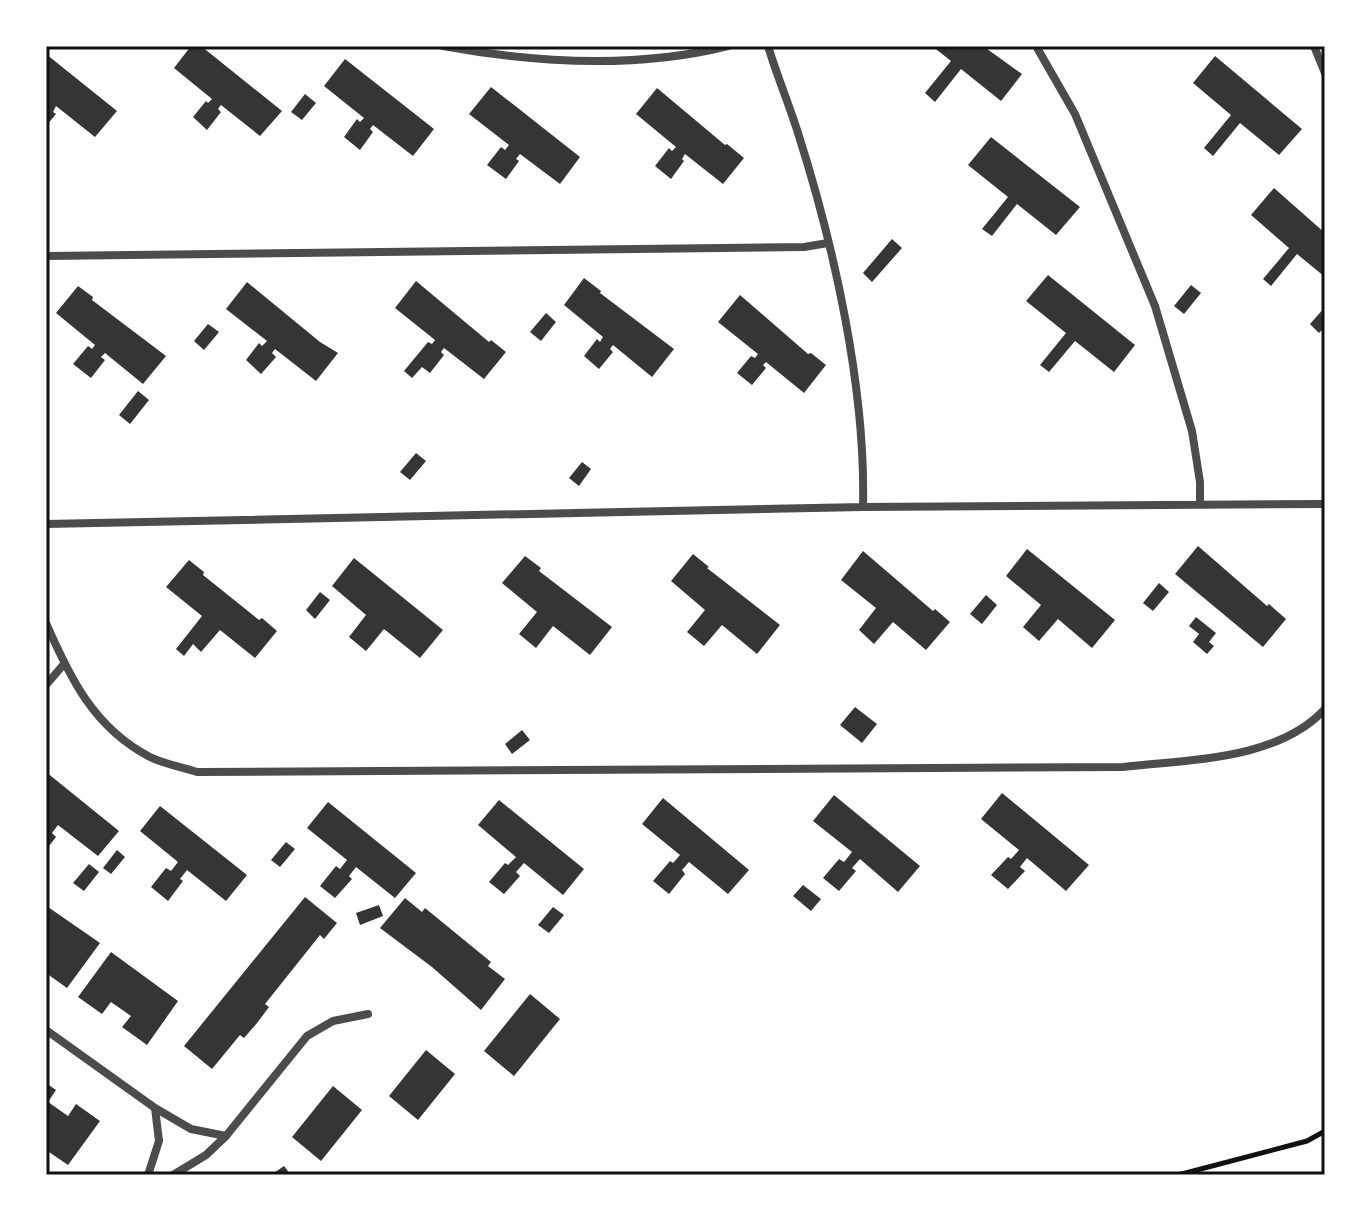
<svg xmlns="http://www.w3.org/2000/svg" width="1371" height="1221" viewBox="0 0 1371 1221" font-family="'Space Grotesk',sans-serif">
  <rect width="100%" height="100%" fill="#fff"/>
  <path fill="#353535" d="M191,46H201L282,111L260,136L221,105L218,109L221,112L207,130L193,117L206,101L208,103L212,99L174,68Z
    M932,46H983L1022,74L1001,101L961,69L935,102L925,93L951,61Z
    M46,54L117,111L95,137L56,106L53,112L56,114L46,126Z
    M1215,56L1302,129L1279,155L1240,123L1213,156L1204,148L1231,115L1193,83Z
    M345,59L434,129L413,156L373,125L370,129L373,132L360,150L344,137L357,119L360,122L364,118L324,86Z
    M491,87L580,157L560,184L520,154L516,159L519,161L506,179L487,165L501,147L505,150L509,145L469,114Z
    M657,88L725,145L727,144L744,158L723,184L685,154L682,159L684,161L671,179L655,166L669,148L672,151L676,147L636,114Z
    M305,94L316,103L302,120L291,112Z
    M991,137L1080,207L1056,235L1017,204L992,236L982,229L1008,197L968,165Z
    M1274,188L1325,233V277L1297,254L1271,286L1263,279L1289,248L1251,215Z
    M892,239L902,248L872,282L863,273Z
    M1048,275L1135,345L1114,372L1075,341L1049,372L1040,365L1066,333L1026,301Z
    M584,278L601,291L600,293L674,349L652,377L613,345L610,349L613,352L599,369L584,356L597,339L600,342L603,337L564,305Z
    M416,281L489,342L491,340L506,352L484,379L444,348L441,352L444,355L430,373L422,367L412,378L404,371L428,342L432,344L435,340L395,308Z
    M247,282L320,342L338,353L316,381L275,349L272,353L276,357L261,374L246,360L259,343L262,346L267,341L226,309Z
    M1191,285L1201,293L1184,314L1174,306Z
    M78,286L93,297L92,300L166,356L143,384L105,353L101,357L105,360L91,378L73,364L88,346L92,349L95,345L56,313Z
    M740,295L808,354L811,353L826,365L804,393L766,362L763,365L766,368L752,385L737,373L751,356L755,358L758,354L718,322Z
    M1325,307V327L1319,333L1310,324Z
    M546,313L556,322L541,341L530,332Z
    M208,324L219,332L204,350L194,341Z
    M138,391L149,400L130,424L119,415Z
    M416,453L426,461L410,480L400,472Z
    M582,462L591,469L579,486L569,478Z
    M1198,546L1267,606L1269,604L1286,619L1263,647L1175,574Z
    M1027,549L1115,620L1092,648L1058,619L1039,641L1023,627L1041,605L1006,576Z
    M863,551L933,611L935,609L950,622L926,650L893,622L874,644L859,630L876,608L841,580Z
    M693,554L709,567L707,568L780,625L757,654L722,625L704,646L687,632L705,610L671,581Z
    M525,556L541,568L539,571L612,627L590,655L553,626L536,648L519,634L537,612L502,583Z
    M354,558L443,630L420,658L384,629L366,651L349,637L366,615L332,586Z
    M189,560L204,572L203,575L259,620L262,618L277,631L255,658L220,630L201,652L193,644L184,656L176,649L202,616L166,587Z
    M1159,583L1169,592L1153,611L1143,603Z
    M320,592L330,600L315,619L306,610Z
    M986,595L997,605L982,624L970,614Z
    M1196,617L1216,633L1209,642L1214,646L1207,654L1193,642L1199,634L1189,626Z
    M855,707L877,724L862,743L840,725Z
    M522,730L530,740L512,754L505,744Z
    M46,772L119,831L98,856L58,825L52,833L56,837L46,850V820L48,817L46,815Z
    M1002,793L1089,865L1066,891L1027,858L1020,867L1025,871L1008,889L991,875L1008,857L1011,859L1019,850L981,819Z
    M834,795L920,866L898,892L860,859L852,868L856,871L839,891L823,878L839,859L844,862L852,852L813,821Z
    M663,798L749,870L728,894L689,862L682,870L685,874L669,894L653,881L670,861L673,863L680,855L642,824Z
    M499,800L584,869L563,895L524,863L516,872L520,876L504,894L489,882L505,863L508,865L516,857L478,825Z
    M328,802L416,873L395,898L356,867L349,876L352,879L335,898L320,886L336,866L340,869L347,860L307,828Z
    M160,806L247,875L226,901L187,870L180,879L183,881L168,901L151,887L166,868L171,871L178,862L140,831Z
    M286,842L295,849L280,867L271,860Z
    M117,850L125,857L111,874L103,868Z
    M89,864L99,872L84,891L73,883Z
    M803,885L821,899L811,911L793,896Z
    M305,897L337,923L324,939L320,935L265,1004L269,1007L257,1023L244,1038L240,1035L212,1069L184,1046Z
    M405,898L422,912L425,908L491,962L488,966L505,979L481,1010L432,967L380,928Z
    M379,905L383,916L360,925L356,913Z
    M48,907L100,943L67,988L46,973Z
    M553,907L564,915L549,933L538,925Z
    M111,952L178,1001L147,1045L122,1027L131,1016L111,1002L102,1014L78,997Z
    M530,994L560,1019L514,1076L484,1051Z
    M426,1050L455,1074L418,1120L389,1096Z
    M46,1083L56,1090L48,1102L68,1116L76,1104L100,1121L68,1165L46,1150Z
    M333,1086L362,1110L321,1161L292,1137Z
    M284,1166L291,1175H271Z"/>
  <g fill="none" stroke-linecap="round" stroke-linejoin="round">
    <path stroke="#111" stroke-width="5" d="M1178,1175L1307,1141L1325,1131"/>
    <path stroke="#4c4c4c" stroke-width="8" d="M443,46C536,63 636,69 728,46
      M768,46C777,76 789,104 798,133C834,246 866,389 863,507
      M1036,46L1075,114L1155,306L1192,431L1200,482V503
      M1314,46L1325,73
      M46,256L804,247L828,243
      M46,524L863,507L1325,504
      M46,623C70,678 94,728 150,757C164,764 182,767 197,772L1123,767C1188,759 1277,761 1325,709
      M46,685L64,664
      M46,1030L155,1108L191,1129L226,1136
      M148,1175L159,1141L155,1108
      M173,1175L206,1155L226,1136L307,1036L333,1021L368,1014"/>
  </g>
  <rect width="1371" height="1221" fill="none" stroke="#ffffff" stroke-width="96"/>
  <rect x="48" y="48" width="1275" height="1125" fill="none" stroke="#111" stroke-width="3"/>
</svg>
